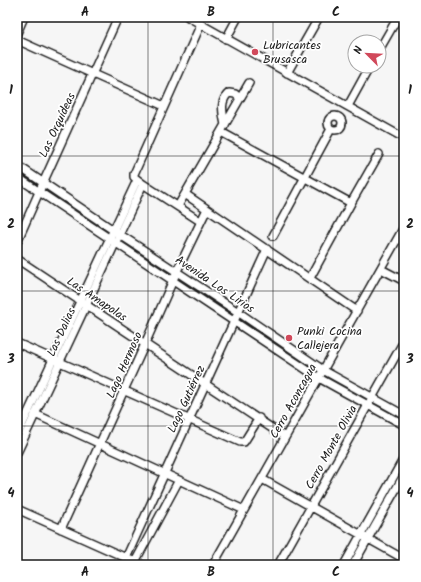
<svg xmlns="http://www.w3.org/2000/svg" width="421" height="582" viewBox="0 0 421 582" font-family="Kalam,sans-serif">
  <rect width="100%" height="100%" fill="#f6f6f6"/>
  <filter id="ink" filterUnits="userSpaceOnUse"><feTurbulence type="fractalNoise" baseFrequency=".025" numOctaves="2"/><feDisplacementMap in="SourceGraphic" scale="8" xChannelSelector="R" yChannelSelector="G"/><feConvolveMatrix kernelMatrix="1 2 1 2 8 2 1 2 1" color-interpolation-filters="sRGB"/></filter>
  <g filter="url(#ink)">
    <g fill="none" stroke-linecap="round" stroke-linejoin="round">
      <g stroke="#1c1c1c" stroke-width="10">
        <path id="street" d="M188,17L404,138
          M17,33L24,17
          M226,39L238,17
          M17,40L164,106
          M379,50L398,17
          M287,73L319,17
          M348,106L370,66
          M328 123a7 7 0 1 1 14 0a7 7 0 1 1-14 0Z
          M225,125C223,114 219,101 229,93L235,94L240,98
          M221,132L351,203L310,278
          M17,165L119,234L238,312L323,370L404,415
          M17,177L319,378L404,425
          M143,184L200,221
          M185,194L357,311
          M351,203L379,154
          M178,206L249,83
          M273,236L331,129
          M17,242L43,183L118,17
          M17,259L285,437
          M381,269L404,281
          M17,343L240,442H244L259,418
          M35,414L244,510
          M17,436L137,180
          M17,453L143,184L134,177V174L201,24
          M262,479L404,559
          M17,509L142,565
          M61,529L145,344L177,271L207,209
          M126,558L267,249
          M135,562L179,480
          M213,565L404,227
          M278,565L404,341
          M344,565L404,458
          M353,565L404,475"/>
      </g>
      <use href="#street" stroke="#fff" stroke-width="7"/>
    </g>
  </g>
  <path fill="none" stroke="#1c1c1c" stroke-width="1" stroke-opacity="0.55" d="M148,17V565M273,17V565M17,156H404M17,291H404M17,426H404"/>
  <g fill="#d1495b" stroke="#fff" stroke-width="1.5">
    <circle cx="255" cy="52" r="4"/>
    <circle cx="289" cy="338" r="4"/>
  </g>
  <g text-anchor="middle" stroke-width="3.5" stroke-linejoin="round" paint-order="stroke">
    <g font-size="12" fill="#1c1c1c" stroke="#fff" text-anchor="start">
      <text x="263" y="49">Lubricantes<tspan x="263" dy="14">Brusasca</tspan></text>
      <text x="297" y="335">Punki Cocina<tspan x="297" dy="14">Callejera</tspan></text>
    </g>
    <g font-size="12" fill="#1c1c1c" stroke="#fff">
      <text transform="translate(57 125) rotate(-65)" y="4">Las Orquídeas</text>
      <text transform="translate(215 284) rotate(34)" y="4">Avenida Los Lirios</text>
      <text transform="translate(97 299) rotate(34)" y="4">Las Amapolas</text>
      <text transform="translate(61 332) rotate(-65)" y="4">Las Dalias</text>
      <text transform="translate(124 365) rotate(-66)" y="4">Lago Hermoso</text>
      <text transform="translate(186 399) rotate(-65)" y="4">Lago Gutiérrez</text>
      <text transform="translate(293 401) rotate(-61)" y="4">Cerro Aconcagua</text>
      <text transform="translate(331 447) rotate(-61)" y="4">Cerro Monte Olivia</text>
    </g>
  </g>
  <rect width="421" height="582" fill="none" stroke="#fff" stroke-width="44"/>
  <g transform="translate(367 54) rotate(294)"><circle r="19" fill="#ffffff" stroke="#a4a4a4"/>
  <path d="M0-3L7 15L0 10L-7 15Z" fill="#d1495b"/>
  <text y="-6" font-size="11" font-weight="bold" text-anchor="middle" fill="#1c1c1c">N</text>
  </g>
  <rect x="22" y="22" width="377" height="538" fill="none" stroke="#1c1c1c" stroke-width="1.5"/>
  <g font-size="13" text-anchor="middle" font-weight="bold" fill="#1c1c1c">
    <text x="85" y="16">A</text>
    <text x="211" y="16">B</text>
    <text x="336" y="16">C</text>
    <text x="11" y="94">1</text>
    <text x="410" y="94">1</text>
    <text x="11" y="228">2</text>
    <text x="410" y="228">2</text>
    <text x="11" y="363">3</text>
    <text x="410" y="363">3</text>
    <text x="11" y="497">4</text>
    <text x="410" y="497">4</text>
    <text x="85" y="576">A</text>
    <text x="211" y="576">B</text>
    <text x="336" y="576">C</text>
  </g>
</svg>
